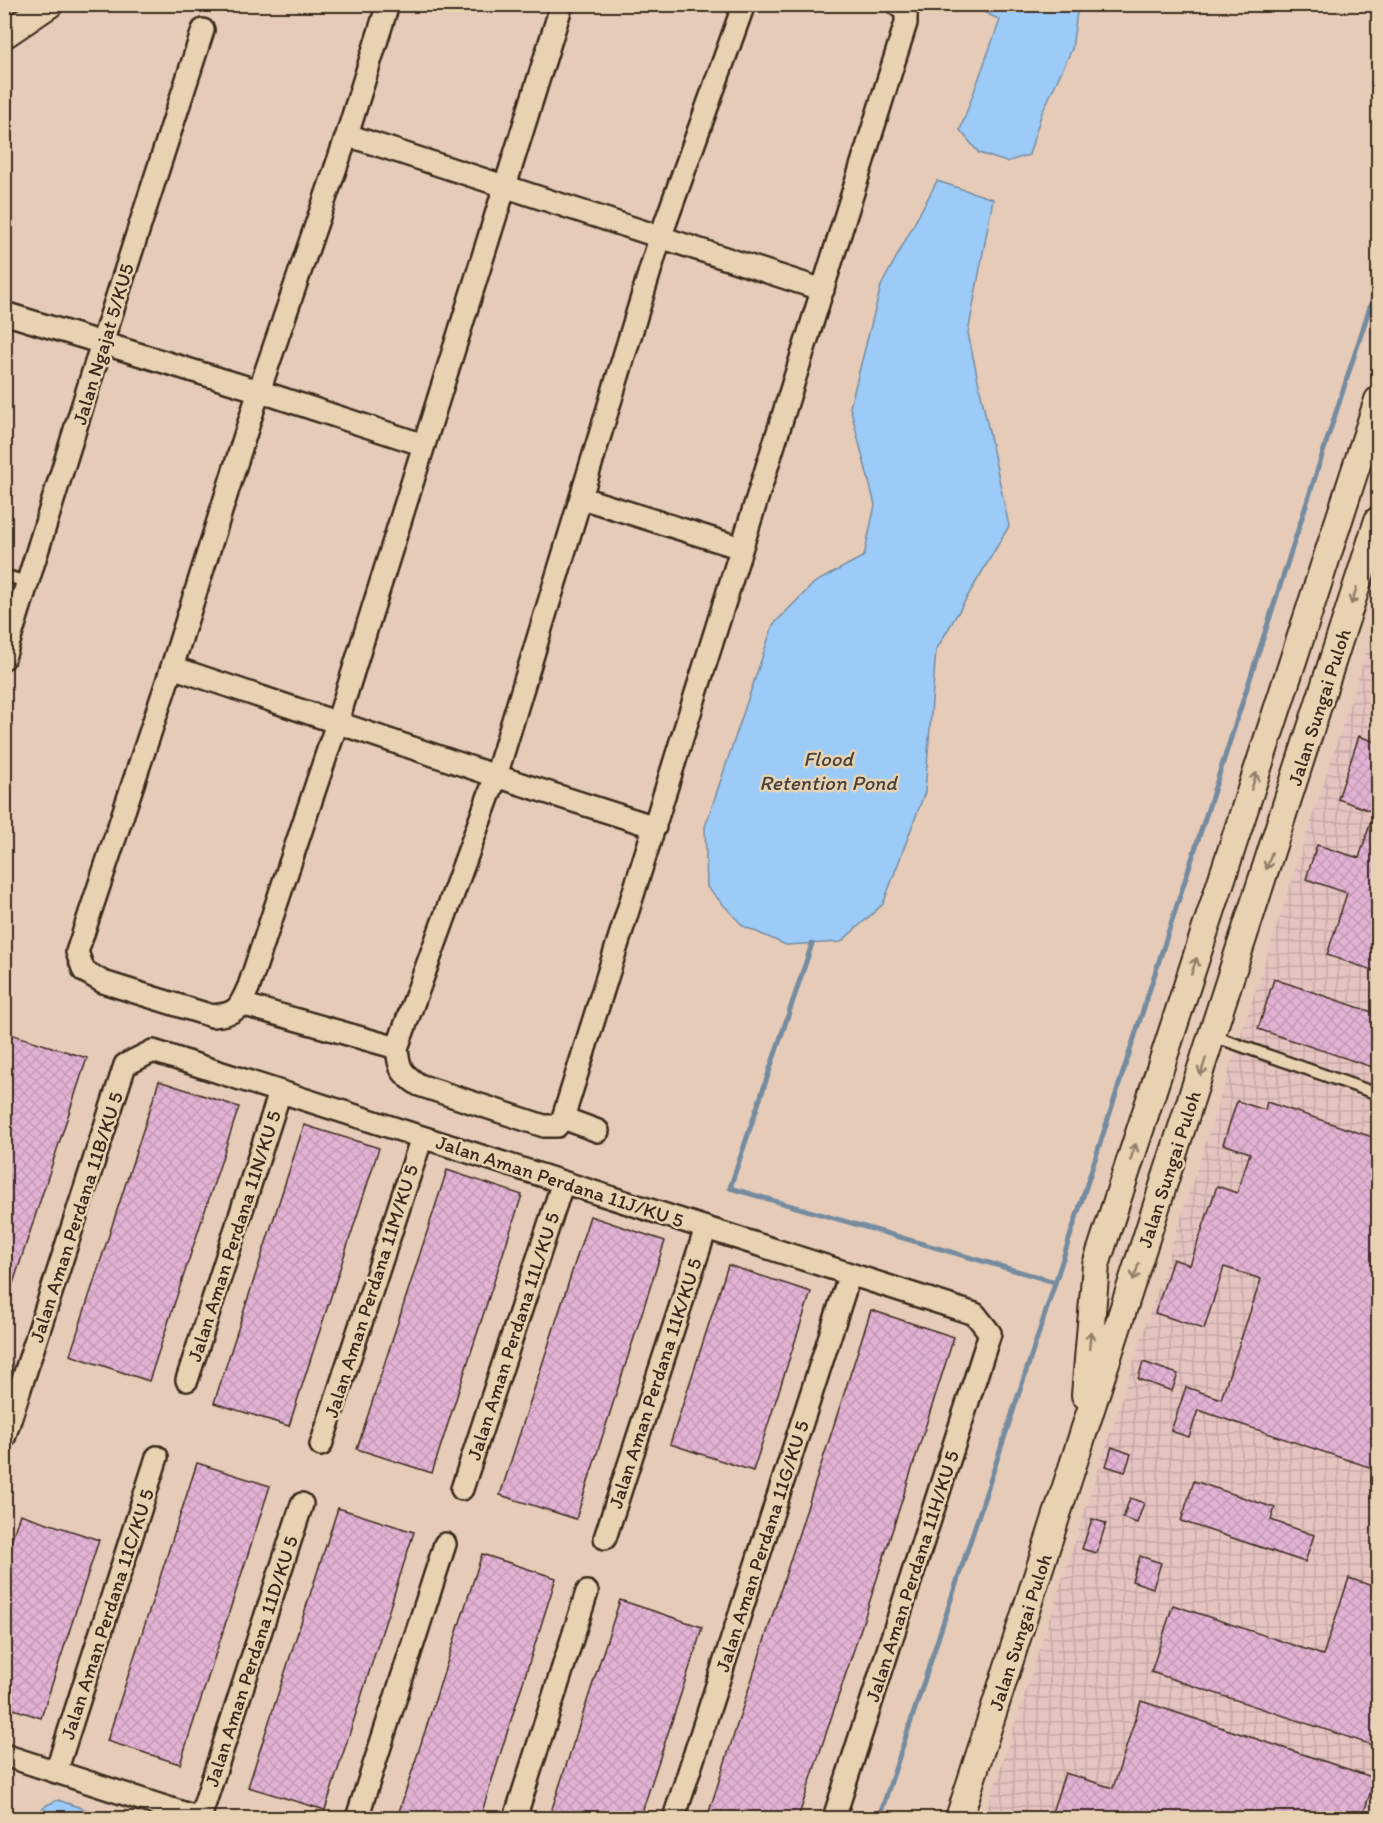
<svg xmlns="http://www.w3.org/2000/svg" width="1383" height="1823" viewBox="0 0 1383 1823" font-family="Itim,sans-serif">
  <defs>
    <pattern id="industrial-grid" width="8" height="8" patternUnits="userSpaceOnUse" patternTransform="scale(1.5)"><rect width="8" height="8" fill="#e5c4c0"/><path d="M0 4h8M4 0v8" fill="none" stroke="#c5a9a5"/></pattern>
    <pattern id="building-cross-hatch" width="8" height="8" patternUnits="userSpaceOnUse" patternTransform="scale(1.5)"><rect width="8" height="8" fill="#e2b2d3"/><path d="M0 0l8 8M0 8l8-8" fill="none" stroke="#c399b5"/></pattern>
  </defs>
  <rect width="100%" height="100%" fill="#e6ccb8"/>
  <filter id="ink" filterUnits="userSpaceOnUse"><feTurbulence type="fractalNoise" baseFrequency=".0167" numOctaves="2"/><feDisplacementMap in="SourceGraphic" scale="12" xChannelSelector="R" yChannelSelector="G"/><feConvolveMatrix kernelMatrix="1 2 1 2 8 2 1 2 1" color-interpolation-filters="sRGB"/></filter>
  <g filter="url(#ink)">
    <path fill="url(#industrial-grid)" d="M1378,617V1818H984Z"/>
    <path fill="#9ccbf7" stroke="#758ba0" stroke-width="1.5" d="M969,5H1078L1072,49L1041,115L1029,155L1006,162L979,153L960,130L1000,20Z
      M937,181L993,199L968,333L1009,526L936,650L925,792L883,904L841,942L786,945L743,926L707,887L705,827L773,625L814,583L864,556L875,505L850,407L881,286Z
      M58,1800L111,1818H33L47,1805Z"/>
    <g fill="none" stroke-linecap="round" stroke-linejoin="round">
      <path stroke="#758ba0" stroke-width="5" d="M812,944L730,1188L1055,1282
        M879,1818L1047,1308L1378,282"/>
    </g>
    <path fill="url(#building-cross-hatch)" stroke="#3b2a1e" stroke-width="1.5" d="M1359,736L1378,743V972L1327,955L1347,893L1306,879L1317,845L1359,858L1374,812L1338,799Z
      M1274,979L1378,1014V1069L1258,1029Z
      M4,1032L87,1058L7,1302L4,1301Z
      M159,1081L239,1107L149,1381L70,1355Z
      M1237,1101L1265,1110L1267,1102L1378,1139V1470L1198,1410L1189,1437L1171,1431L1186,1387L1221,1399L1261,1279L1224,1267L1204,1329L1155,1313L1173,1259L1190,1265L1217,1186L1237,1193L1250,1153L1223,1144Z
      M304,1125L379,1148L289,1426L214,1403Z
      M447,1170L522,1195L432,1473L357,1449Z
      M590,1216L665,1241L576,1519L500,1495Z
      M728,1265L811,1292L753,1471L670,1444Z
      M871,1310L954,1337L866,1613L798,1818H707Z
      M1143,1362L1178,1374L1172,1391L1138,1379Z
      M1112,1447L1131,1454L1125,1472L1106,1466Z
      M197,1463L270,1486L180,1764L107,1741Z
      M1194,1481L1275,1508L1271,1520L1314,1535L1305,1562L1181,1521Z
      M1130,1498L1144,1503L1137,1523L1123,1518Z
      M338,1508L414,1532L325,1810L248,1787Z
      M20,1514L99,1540L41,1718L4,1706V1562Z
      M1092,1519L1106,1523L1097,1553L1082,1549Z
      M482,1554L556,1578L480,1818H397Z
      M1140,1556L1161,1563L1153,1588L1132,1581Z
      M1349,1578L1378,1588V1747L1151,1672L1173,1605L1323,1655Z
      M620,1600L702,1627L697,1645L640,1818H549Z
      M1141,1701L1375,1778L1362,1818H1050L1065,1773L1113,1788Z"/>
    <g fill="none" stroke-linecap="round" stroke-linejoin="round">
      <g stroke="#3b2a1e" stroke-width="15">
        <path id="service" d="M4,575L29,583
          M1213,1036L1378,1094"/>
      </g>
      <g stroke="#3b2a1e" stroke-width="26">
        <path id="minor" d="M388,4L347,135L259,391L172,667L77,952L84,971L103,982L212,1016C238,1014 239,1008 249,986L337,723L562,4
          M744,4L660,238L496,776L397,1048C399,1069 401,1073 419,1085L544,1126H557L563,1118L906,23V12L897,4
          M347,135L823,290
          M4,313L259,391L424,445
          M582,498L741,548
          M4,658L102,343L203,30
          M172,667L496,776L655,827
          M241,1004L397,1048
          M563,1118L598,1131
          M187,1380L280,1092
          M4,1438L125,1065L153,1051L975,1314L990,1333L834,1818
          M321,1445L422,1137
          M462,1489L563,1182
          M605,1538L706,1228
          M4,1755L199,1818
          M56,1772L157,1457
          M200,1818L302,1504
          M357,1818L445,1544
          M515,1818L587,1592
          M674,1818L850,1274"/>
      </g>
      <g stroke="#3b2a1e" stroke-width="30">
        <path id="tertiary" d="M4,35L50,4
          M1085,1395L1096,1265L1378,400
          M959,1818L1378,520"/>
      </g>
      <use href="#service" stroke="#e7d3b1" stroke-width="10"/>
      <use href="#minor" stroke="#e7d3b1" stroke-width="21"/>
      <use href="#tertiary" stroke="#e7d3b1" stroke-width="26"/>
    </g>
    <defs><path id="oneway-shaft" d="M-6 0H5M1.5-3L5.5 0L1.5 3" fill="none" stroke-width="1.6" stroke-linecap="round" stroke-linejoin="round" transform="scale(1.5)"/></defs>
    <g stroke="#917e68">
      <use href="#oneway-shaft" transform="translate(1354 596) rotate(108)"/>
      <use href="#oneway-shaft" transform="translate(1254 781) rotate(-72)"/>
      <use href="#oneway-shaft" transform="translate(1269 861) rotate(108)"/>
      <use href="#oneway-shaft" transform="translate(1194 966) rotate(-72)"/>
      <use href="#oneway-shaft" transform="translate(1203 1067) rotate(108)"/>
      <use href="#oneway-shaft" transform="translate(1133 1152) rotate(-72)"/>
      <use href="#oneway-shaft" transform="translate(1136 1272) rotate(108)"/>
      <use href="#oneway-shaft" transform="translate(1090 1340) rotate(-85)"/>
    </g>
  </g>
  <g text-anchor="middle" stroke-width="5" stroke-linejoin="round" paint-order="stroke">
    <g font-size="20" fill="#3b2a1e" stroke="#e7d3b1">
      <text transform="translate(103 344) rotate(-73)" y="7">Jalan Ngajat 5/KU5</text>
      <text transform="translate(1319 707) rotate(-72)" y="7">Jalan Sungai Puloh</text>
      <text transform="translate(1169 1169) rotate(-72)" y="7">Jalan Sungai Puloh</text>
      <text transform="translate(560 1181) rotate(18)" y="7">Jalan Aman Perdana 11J/KU 5</text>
      <text transform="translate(76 1217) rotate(-72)" y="7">Jalan Aman Perdana 11B/KU 5</text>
      <text transform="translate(234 1236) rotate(-72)" y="7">Jalan Aman Perdana 11N/KU 5</text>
      <text transform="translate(371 1291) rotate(-72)" y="7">Jalan Aman Perdana 11M/KU 5</text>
      <text transform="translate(513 1336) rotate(-72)" y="7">Jalan Aman Perdana 11L/KU 5</text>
      <text transform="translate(655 1383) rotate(-72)" y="7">Jalan Aman Perdana 11K/KU 5</text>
      <text transform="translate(762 1546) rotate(-72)" y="7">Jalan Aman Perdana 11G/KU 5</text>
      <text transform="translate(912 1576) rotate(-72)" y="7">Jalan Aman Perdana 11H/KU 5</text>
      <text transform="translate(107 1614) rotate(-72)" y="7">Jalan Aman Perdana 11C/KU 5</text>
      <text transform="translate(1020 1632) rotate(-72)" y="7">Jalan Sungai Puloh</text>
      <text transform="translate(251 1661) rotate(-72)" y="7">Jalan Aman Perdana 11D/KU 5</text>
    </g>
    <g font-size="21" font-style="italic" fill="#4a423f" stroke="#e7d3b1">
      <text x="828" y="766">Flood<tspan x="828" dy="24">Retention Pond</tspan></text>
    </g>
  </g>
  <rect width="1383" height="1823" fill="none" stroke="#e7d3b1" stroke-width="24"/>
  <rect x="12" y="12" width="1359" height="1799" fill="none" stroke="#3b2a1e" stroke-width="2" filter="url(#ink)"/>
</svg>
